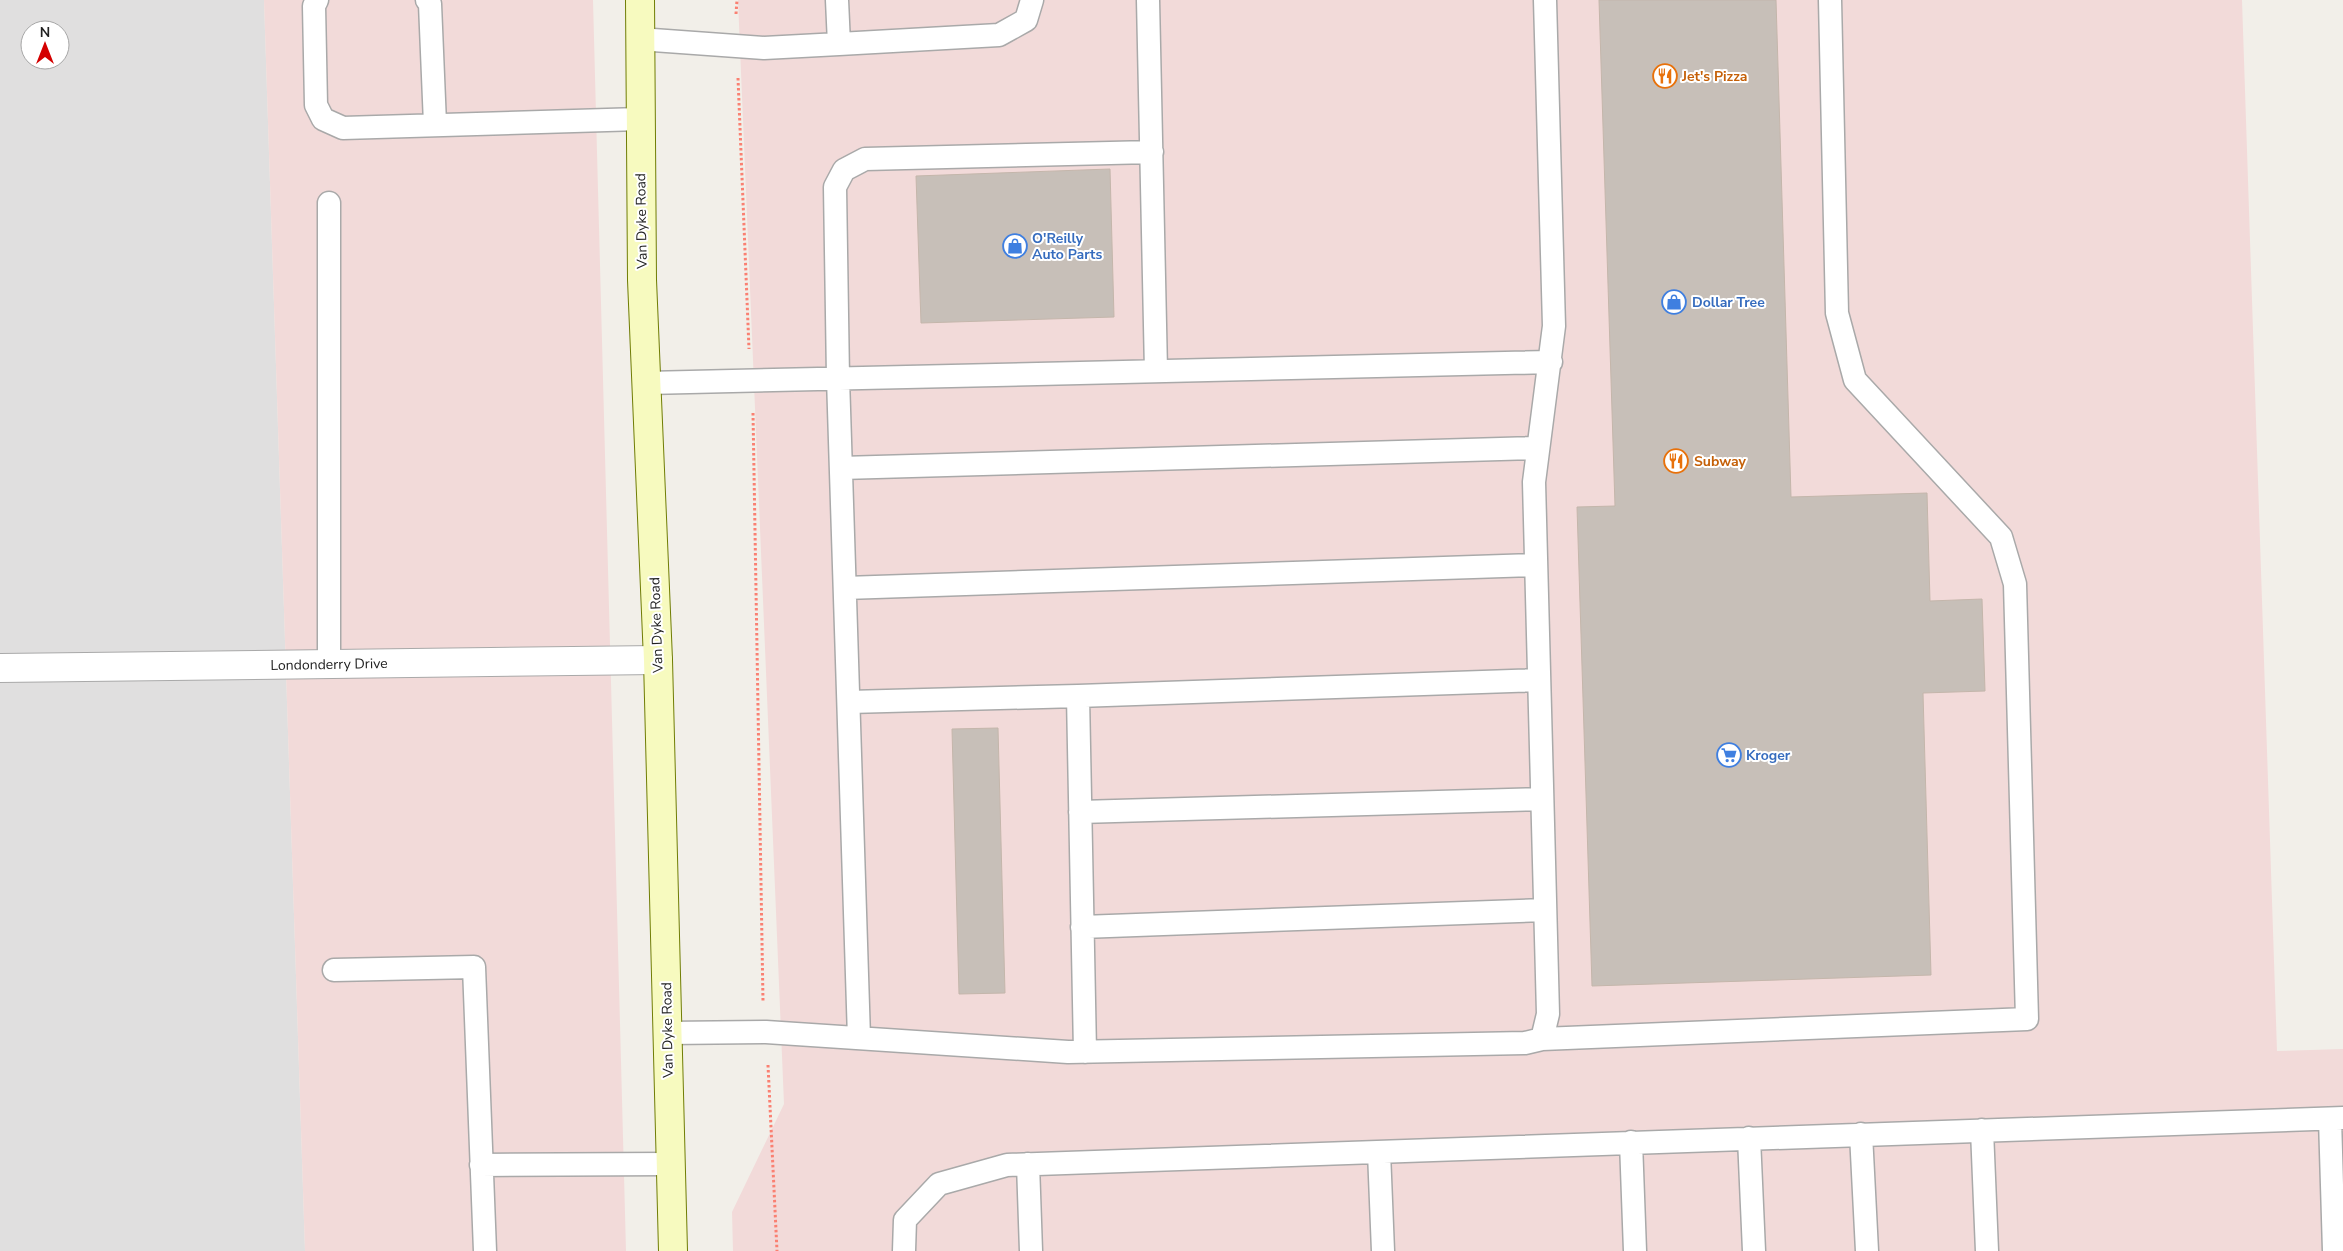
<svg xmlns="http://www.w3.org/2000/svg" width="2343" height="1251" viewBox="0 0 2343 1251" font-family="'Nunito Sans',sans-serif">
  <rect width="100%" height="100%" fill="#f2efe9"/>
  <path fill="#e0dfdf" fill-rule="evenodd" d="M0,0H264L305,1251H0ZM30,30H60V60H30Z"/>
  <path fill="#f2dad9" d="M264,0H593L626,1251H305Z
    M738,0H2242L2277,1051L2343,1049V1251H733L732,1212L784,1104Z"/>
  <path fill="#c7bfb8" stroke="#c4b6ab" d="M1599,0H1776L1791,497L1927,493L1930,601L1982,599L1985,691L1923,693L1931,975L1592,986L1577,507L1615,506Z
    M1110,169L1114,317L921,323L916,176Z
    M998,728L1005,993L959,994L952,729Z"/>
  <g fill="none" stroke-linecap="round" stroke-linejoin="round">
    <g stroke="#a9a9a9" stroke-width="25">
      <path id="lane" d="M317,0L314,6L316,105L323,119L343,128L640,119
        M427,0L430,4L435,124
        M1148,0L1156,371
        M639,39L764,48L839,44L837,0
        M839,44L999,35L1026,20L1032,0
        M329,203V664
        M647,383L1551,362
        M841,468L1537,448
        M845,588L1536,565
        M1078,696L1085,1052
        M849,702L1078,696L1539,680
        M1080,812L1542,799
        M1082,927L1545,910
        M334,970L474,967L485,1251
        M667,1033L766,1032L1068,1052L1525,1043L1542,1039L1548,1014L1534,482L1554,326L1545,0
        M859,1038L838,378L835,187L844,170L865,159L1152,152
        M1542,1039L2027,1019L2015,584L2001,537L1855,380L1837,313L1830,0
        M2330,1119L2334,1251
        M1982,1130L1987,1251
        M1861,1134L1867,1251
        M1749,1138L1754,1251
        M1631,1142L1635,1251
        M1379,1152L1383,1251
        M1028,1164L1031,1251
        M481,1165L670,1164
        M904,1251L905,1220L939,1184L1007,1165L2343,1118"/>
    </g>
    <g stroke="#a9a9a9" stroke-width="30">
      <path id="street" d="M0,668L658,660"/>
    </g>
    <g stroke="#707d05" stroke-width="30">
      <path id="secondary" d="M640,0L642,280L658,660L673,1251"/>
    </g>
    <path stroke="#fa8072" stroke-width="3" stroke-dasharray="2.5 2.5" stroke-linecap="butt" d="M736,14L737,0
      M738,78L749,349
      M753,413L763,1001
      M768,1065L777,1251"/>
    <use href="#lane" stroke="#fff" stroke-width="22"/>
    <use href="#street" stroke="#fff" stroke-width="28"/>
    <use href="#secondary" stroke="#f7fabf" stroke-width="28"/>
  </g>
  <defs>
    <g id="restaurant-ring" transform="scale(1.25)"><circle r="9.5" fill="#fff" stroke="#e8710a" stroke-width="1.5"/><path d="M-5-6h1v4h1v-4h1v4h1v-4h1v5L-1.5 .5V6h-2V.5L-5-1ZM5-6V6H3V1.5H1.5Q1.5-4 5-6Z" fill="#e8710a"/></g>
    <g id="shop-ring" transform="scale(1.25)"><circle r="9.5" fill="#fff" stroke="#3f7fe0" stroke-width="1.5"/><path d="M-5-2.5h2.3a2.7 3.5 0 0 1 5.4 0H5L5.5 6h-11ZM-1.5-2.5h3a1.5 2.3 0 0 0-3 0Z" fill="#3f7fe0"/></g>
    <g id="supermarket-ring" transform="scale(1.25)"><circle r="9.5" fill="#fff" stroke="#3f7fe0" stroke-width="1.5"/><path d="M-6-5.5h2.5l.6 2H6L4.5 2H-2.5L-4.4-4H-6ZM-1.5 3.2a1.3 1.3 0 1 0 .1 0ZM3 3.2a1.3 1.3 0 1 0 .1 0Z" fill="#3f7fe0"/></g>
  </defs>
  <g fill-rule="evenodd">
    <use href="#restaurant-ring" x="1665" y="76"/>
    <use href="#shop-ring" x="1015" y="246"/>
    <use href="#shop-ring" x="1674" y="302"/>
    <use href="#restaurant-ring" x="1676" y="461"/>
    <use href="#supermarket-ring" x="1729" y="755"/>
  </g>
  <g text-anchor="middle" stroke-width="4" stroke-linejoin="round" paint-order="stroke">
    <g font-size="14" font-weight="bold" fill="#c56008" stroke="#fff" text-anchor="start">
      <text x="1682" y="81">Jet's Pizza</text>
      <text x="1694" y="466">Subway</text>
    </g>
    <g font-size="14" fill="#222" stroke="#fff">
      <text transform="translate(641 221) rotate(-91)" y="5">Van Dyke Road</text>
      <text transform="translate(656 625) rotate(-92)" y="5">Van Dyke Road</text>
      <text transform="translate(329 664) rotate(-1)" y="5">Londonderry Drive</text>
      <text transform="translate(667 1030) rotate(-91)" y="5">Van Dyke Road</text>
    </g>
    <g font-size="14" font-weight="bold" fill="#366cbe" stroke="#fff" text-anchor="start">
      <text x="1032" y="243">O'Reilly<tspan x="1032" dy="16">Auto Parts</tspan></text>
      <text x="1692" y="307">Dollar Tree</text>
      <text x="1746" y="760">Kroger</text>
    </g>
  </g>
  <g transform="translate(45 45)"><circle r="24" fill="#ffffff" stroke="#a7a7a7"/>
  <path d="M0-4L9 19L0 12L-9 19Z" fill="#d40000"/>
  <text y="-8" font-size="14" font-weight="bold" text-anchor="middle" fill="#222222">N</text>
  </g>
</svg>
